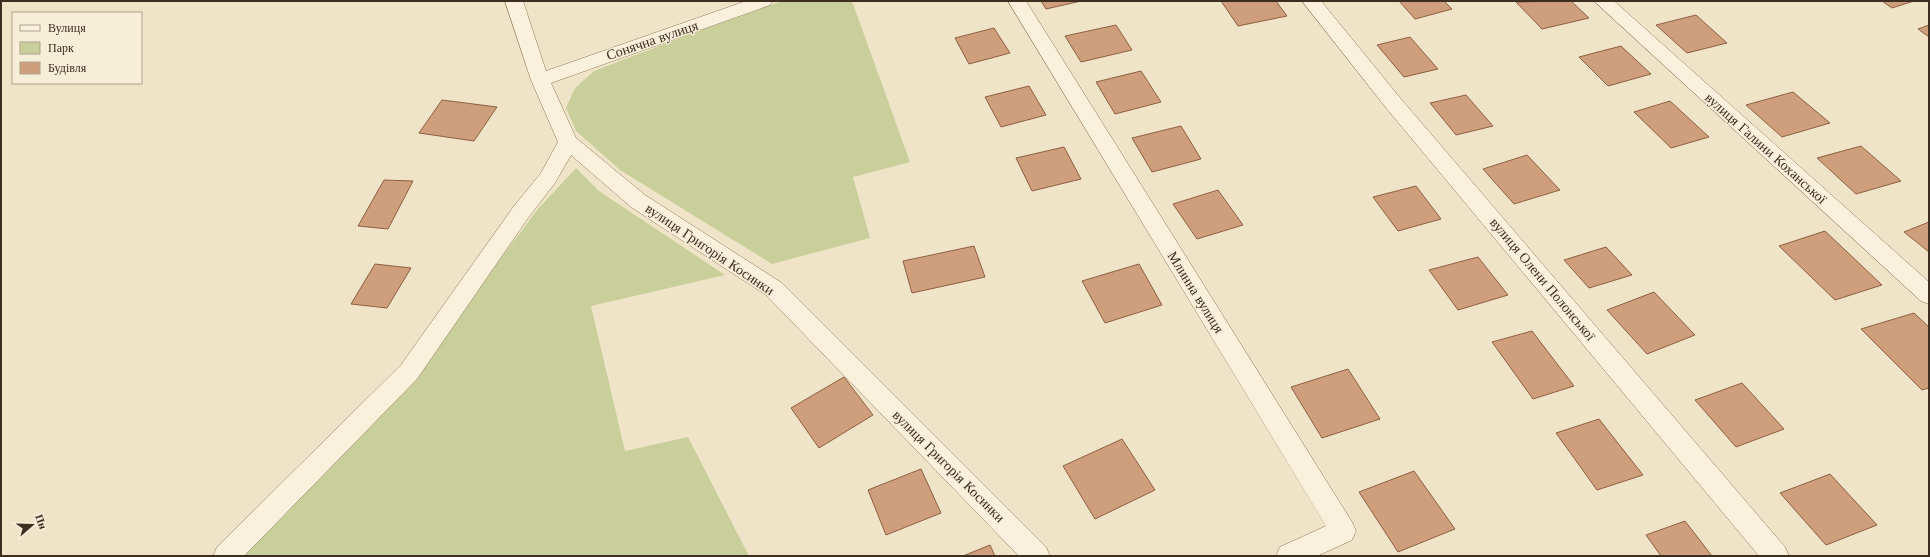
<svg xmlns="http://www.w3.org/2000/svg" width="1930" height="557" viewBox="0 0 1930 557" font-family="'Libre Baskerville',serif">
  <rect width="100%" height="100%" fill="#f0e4c8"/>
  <path fill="#c9cf9b" d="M782,1H852L910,162L853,177L870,238L772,264L620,170L576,131L566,108L575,88L594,71L698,31Z
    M576,168L599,191L725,275L591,306L625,451L688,437L749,556H235L428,354L538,209Z"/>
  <path fill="#cf9f7d" stroke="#8d5f41" d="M1041,1H1081L1046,9Z
    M1221,1H1276L1287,16L1238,26Z
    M1399,1H1444L1452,9L1415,19Z
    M1571,1L1589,18L1542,29L1516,2Z
    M1882,1H1914L1892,8Z
    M1696,15L1727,43L1687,53L1656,25Z
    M1116,25L1132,50L1081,62L1065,36Z
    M1929,25V37L1918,29Z
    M994,28L1010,53L969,64L955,38Z
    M1410,37L1438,69L1404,77L1377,45Z
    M1621,46L1651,74L1608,86L1579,57Z
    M1141,71L1161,102L1115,114L1096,82Z
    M1029,86L1046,115L1001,127L985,97Z
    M1793,92L1830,123L1782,137L1746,105Z
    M1466,95L1493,126L1456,135L1430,103Z
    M442,100L497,107L474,141L419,133Z
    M1670,101L1709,137L1671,148L1634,112Z
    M1181,126L1201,159L1152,172L1132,138Z
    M1861,146L1901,181L1856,194L1817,158Z
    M1064,147L1081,179L1032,191L1016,158Z
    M1527,155L1560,190L1514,204L1483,169Z
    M384,180L413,181L388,229L358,226Z
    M1416,186L1441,219L1398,231L1373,197Z
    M1218,190L1243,225L1197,239L1173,204Z
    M1929,222V252L1904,232Z
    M1825,231L1882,285L1835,300L1779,246Z
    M974,246L985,277L912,293L903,261Z
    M1606,247L1632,275L1589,288L1564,260Z
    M1478,257L1508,295L1458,310L1429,270Z
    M375,264L411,268L387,308L351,304Z
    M1139,264L1162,305L1105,323L1082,281Z
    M1654,292L1695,335L1647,354L1607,310Z
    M1914,313L1929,327V388L1922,390L1861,329Z
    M1532,331L1574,386L1533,399L1492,342Z
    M1348,369L1380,419L1322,438L1291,387Z
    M844,377L873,415L819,448L791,408Z
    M1742,383L1784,429L1736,447L1695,400Z
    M1599,419L1643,475L1597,490L1556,433Z
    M1122,439L1155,490L1095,519L1063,466Z
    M921,469L941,513L886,535L868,490Z
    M1414,471L1455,529L1398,552L1359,492Z
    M1830,474L1877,525L1826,545L1780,493Z
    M1685,521L1712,556H1661L1646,535Z
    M990,545L995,556H963Z"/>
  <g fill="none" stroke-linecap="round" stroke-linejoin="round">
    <g stroke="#8d765c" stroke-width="1">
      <path id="minor" d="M505,1H523L546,71L746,1H773L770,5L551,83L576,138L645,195L782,283L1046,547L1050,556H1019L766,295L631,207L571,155L555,183L528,218L417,379L244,556H213L217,547L401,365L514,206L541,173L558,142L531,80Z
        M1008,1H1026L1352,522L1356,531L1352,540L1317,556H1276L1280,547L1326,526Z
        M1302,1H1321L1401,99L1785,547L1789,556H1759L1387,109Z
        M1594,1H1614L1929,282V304L1921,301Z"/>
    </g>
    <use href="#minor" fill="#faf1dc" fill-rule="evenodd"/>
  </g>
  <g text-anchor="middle" stroke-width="3" stroke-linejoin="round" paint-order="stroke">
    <g font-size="14" fill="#3d2e20" stroke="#f7eed8">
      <text transform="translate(652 40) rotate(-19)" y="5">Сонячна вулиця</text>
      <text transform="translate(1766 148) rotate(42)" y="5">вулиця Галини Коханської</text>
      <text transform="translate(710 249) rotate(34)" y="5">вулиця Григорія Косинки</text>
      <text transform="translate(1543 279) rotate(50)" y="5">вулиця Олени Полонської</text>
      <text transform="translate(1196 292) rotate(58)" y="5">Млинна вулиця</text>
      <text transform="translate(949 466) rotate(45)" y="5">вулиця Григорія Косинки</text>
    </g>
  </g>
  <rect width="1930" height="557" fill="none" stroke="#3d2e20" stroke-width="4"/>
  <rect x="12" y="12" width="130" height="72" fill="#f7eed8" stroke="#ada18e"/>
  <rect x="20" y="25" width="20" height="6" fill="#faf1dc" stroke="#ada18e"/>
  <text x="48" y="32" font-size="12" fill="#3d2e20">Вулиця</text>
  <rect x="20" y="42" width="20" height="12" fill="#c9cf9b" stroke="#ada18e"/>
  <text x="48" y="52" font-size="12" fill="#3d2e20">Парк</text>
  <rect x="20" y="62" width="20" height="12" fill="#cf9f7d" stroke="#ada18e"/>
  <text x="48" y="72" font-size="12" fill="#3d2e20">Будівля</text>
  <g transform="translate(32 525) rotate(70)" stroke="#f7eed8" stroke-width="3" paint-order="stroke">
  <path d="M0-3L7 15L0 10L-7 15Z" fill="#3d2e20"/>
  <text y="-6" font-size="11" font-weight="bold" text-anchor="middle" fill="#3d2e20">Пн</text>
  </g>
</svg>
